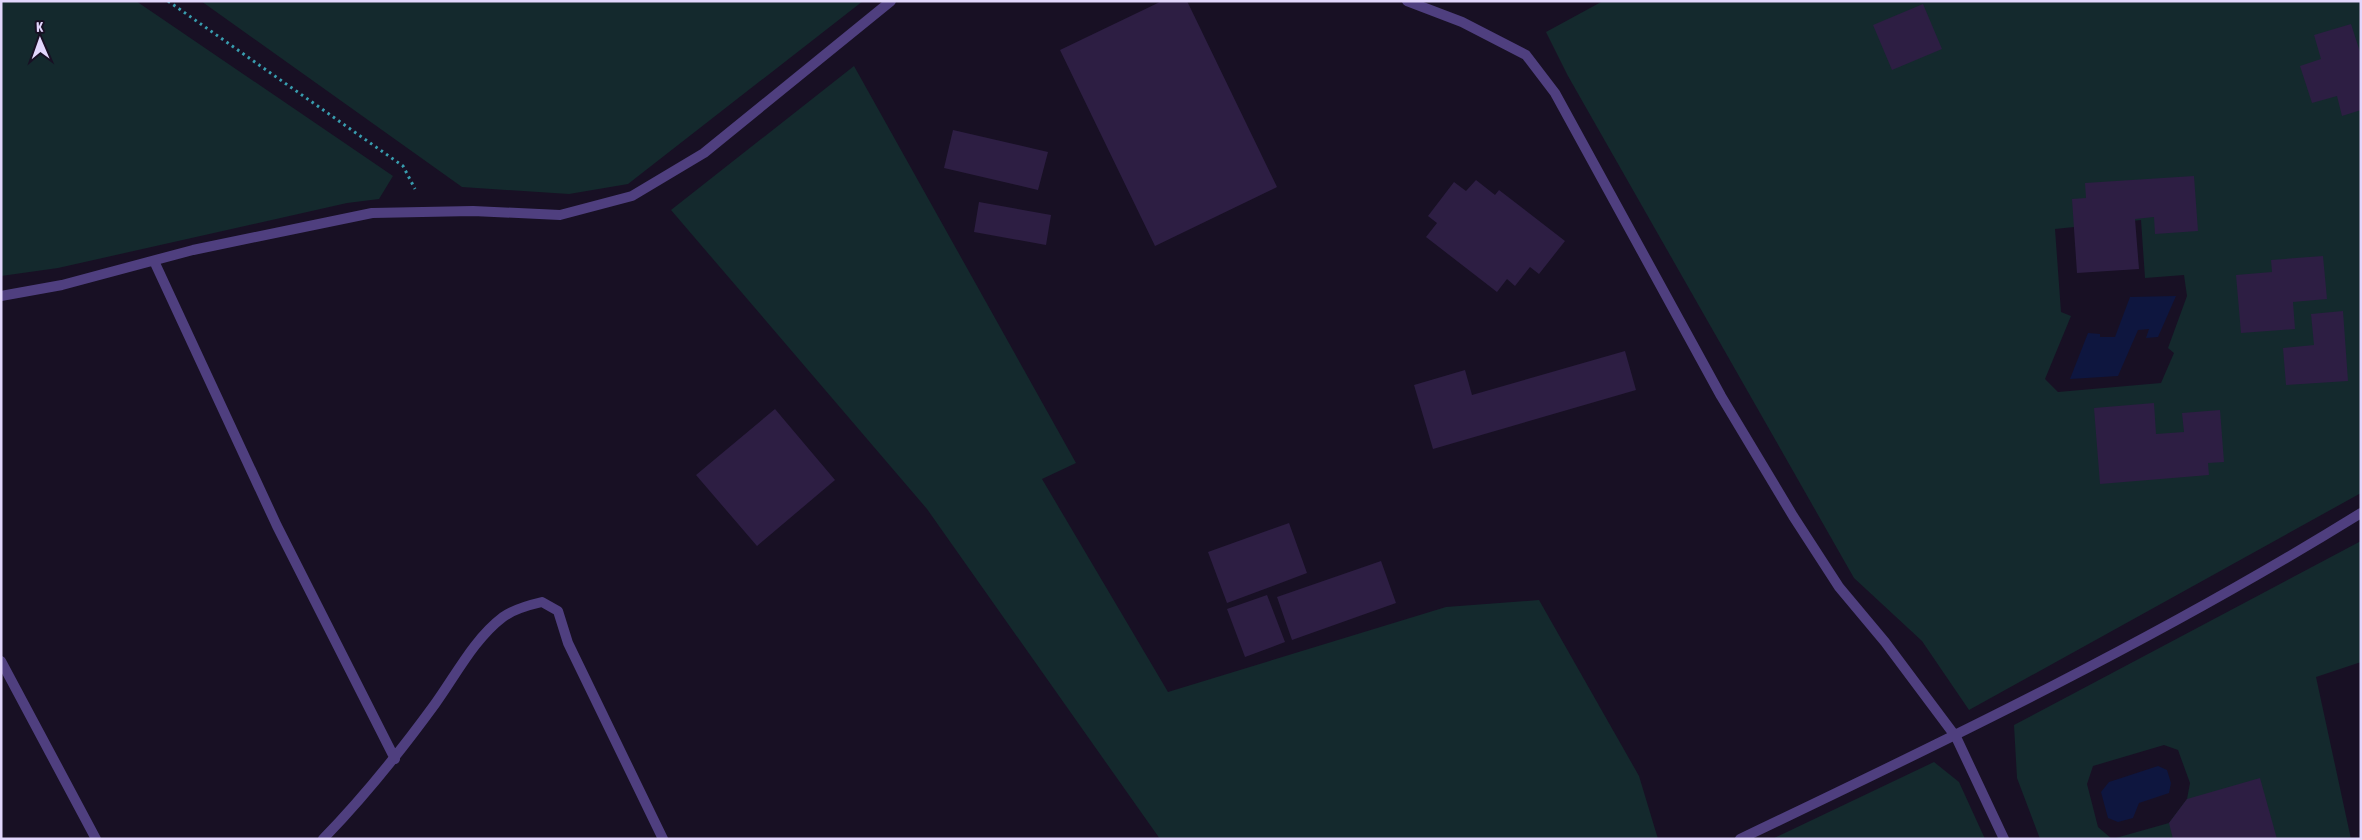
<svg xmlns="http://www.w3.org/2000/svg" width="2362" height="840" viewBox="0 0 2362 840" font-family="'Asap Condensed',sans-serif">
  <rect width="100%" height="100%" fill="#181024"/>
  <path fill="#14292d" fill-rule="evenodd" d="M1,1H136L393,176L379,199L347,203L58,268L1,276Z
    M201,1H863L628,184L569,194L462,187Z
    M1603,1H2361V493L1969,710L1922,641L1854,578L1568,76L1546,32ZM2141,220L2145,278L2184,275L2187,296L2168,348L2174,353L2161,383L2058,392L2045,379L2071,316L2061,312L2055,229Z
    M854,66L1076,463L1042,479L1168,692L1446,607L1539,600L1639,776L1658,839H1160L927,509L671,210Z
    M2361,541V662L2316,677L2351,839H2040L2017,778L2014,725ZM2164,745L2178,750L2190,783L2187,799L2169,823L2112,839L2098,827L2087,784L2093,766Z
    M1934,762L1959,782L1985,839H1772Z"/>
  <path fill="#0e163f" d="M2176,296L2158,337L2146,338L2149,329L2138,330L2118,376L2070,379L2088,333L2100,334V337H2115L2130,297Z
    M2158,766L2167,770L2171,783L2169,793L2139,803L2133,818L2118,822L2108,818L2101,792L2109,782Z"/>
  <path fill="#2d1e43" d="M1162,1H1187L1277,187L1155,246L1060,50Z
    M1923,4L1942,49L1892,70L1873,25Z
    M2351,24L2361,55V110L2342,116L2337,96L2312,103L2300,66L2321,59L2314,35Z
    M953,130L1048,152L1038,190L944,168Z
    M2194,176L2198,231L2155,234L2154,217L2135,219L2139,269L2077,273L2072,199L2086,198L2085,183Z
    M1476,180L1495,195L1499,190L1565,241L1539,274L1530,267L1515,286L1507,279L1497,292L1426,237L1437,223L1428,216L1454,182L1466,191Z
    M979,202L1051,215L1046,245L974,232Z
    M2323,256L2327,299L2293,302L2295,329L2241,333L2236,275L2272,272L2271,260Z
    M2343,311L2348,381L2286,385L2283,348L2314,345L2311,314Z
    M1625,351L1636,390L1433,449L1414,385L1465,370L1472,395Z
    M2154,403L2156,434L2184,432L2182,413L2220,410L2224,462L2208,463L2209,475L2100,484L2094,408Z
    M775,409L835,480L757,546L696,475Z
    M1289,523L1307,573L1227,603L1208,552Z
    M1381,561L1396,603L1292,640L1277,597Z
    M1267,595L1285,642L1245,657L1227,609Z
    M2260,778L2277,839H2173L2169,823L2187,799Z"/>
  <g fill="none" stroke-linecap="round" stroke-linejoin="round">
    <path stroke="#389cae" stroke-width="3" stroke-dasharray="2.5 4" stroke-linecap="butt" d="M168,1L403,166L415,189"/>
    <path stroke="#4f3f7f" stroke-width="10" d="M1407,1L1462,22L1526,55L1555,93L1721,396L1793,516L1839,587L1885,642L1956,737L2004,839
      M154,261L277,526L395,759
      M1,296L62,285L193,250L372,213L473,211L560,215L632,196L704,153L891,1
      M1,661L96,839
      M323,839C365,796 400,752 435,704C456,675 474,639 503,617C514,609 529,605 542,602L558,611L568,643L663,839
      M1740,839C1952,738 2161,637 2361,513"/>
  </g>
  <rect width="2362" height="840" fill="none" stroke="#e2d6fc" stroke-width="5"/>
  <g transform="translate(40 40) rotate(358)" stroke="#181024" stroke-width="4" paint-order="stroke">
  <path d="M0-4L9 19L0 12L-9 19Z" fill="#e2d6fc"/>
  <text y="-8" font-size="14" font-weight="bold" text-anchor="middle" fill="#e2d6fc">K</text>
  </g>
</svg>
